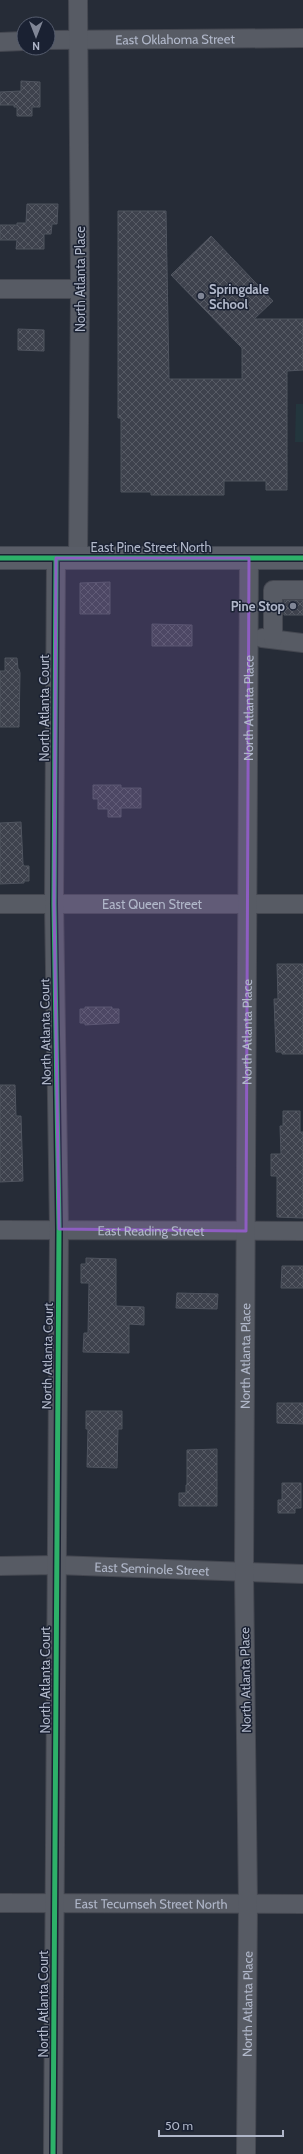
<svg xmlns="http://www.w3.org/2000/svg" width="303" height="2154" viewBox="0 0 303 2154" font-family="Cabin,sans-serif">
  <defs>
    <pattern id="building-cross-hatch" width="8" height="8" patternUnits="userSpaceOnUse"><rect width="8" height="8" fill="#3e424d"/><path d="M0 0l8 8M0 8l8-8" fill="none" stroke="#575b65"/></pattern>
  </defs>
  <rect width="100%" height="100%" fill="#262c37"/>
  <path fill="#23363d" d="M296,404H303V442H295Z"/>
  <path fill="url(#building-cross-hatch)" stroke="#4f545f" d="M21,81L40,82V107H32V116H17V107H14V105H0V92L21,91Z
    M27,204H58L57,224H52L51,234H44V249H16L17,240H0V225H17V223H26Z
    M118,211H166L169,379H242V348L171,275L211,236L273,301L254,319H303V370L287,371V490H266V481H224V495H151V492H121V418H118Z
    M18,329L44,330V351L18,350Z
    M110,582V614H80V583Z
    M284,600H303V615H284Z
    M152,624L192,625V646H152Z
    M5,658H17L18,669H19L20,673L19,727H0V671H5Z
    M93,785H121V788H141V808H121V817H108V809H98V799H93Z
    M21,822L23,864L24,866H29V881H24V883L0,884V823Z
    M277,964H303V1054H282V1052H276L274,999H278Z
    M85,1007H112V1009H119V1023L85,1025V1023H80V1009H85Z
    M0,1085H15L16,1116H21L23,1181L0,1182Z
    M283,1111H300V1132H303V1218L277,1217V1176H271V1154H281L280,1126H283Z
    M86,1258L116,1259V1306L144,1307V1325L129,1324V1353L83,1352L84,1333H88L89,1283H81V1264H86Z
    M282,1266H303V1288H281Z
    M177,1293L218,1294L217,1309L176,1308Z
    M277,1403H303V1424L277,1423Z
    M86,1411H122V1429H118L117,1468L87,1467L88,1429H86Z
    M217,1449V1506H179V1493H186V1485H187V1450Z
    M282,1483H301V1508H295V1513H278V1500H282Z"/>
  <g fill="none" stroke-linecap="round" stroke-linejoin="round">
    <g stroke="#444750" stroke-width="20">
      <g id="minor">
        <path id="s1" d="M48,40L303,38"/>
        <path d="M0,42L24,41"/>
        <path d="M0,289H80"/>
        <path d="M78,558L80,289L78,0"/>
        <path d="M262,638L303,643"/>
        <path d="M273,639V590H303"/>
        <path id="s2" d="M0,904H303"/>
        <path id="s3" d="M0,1230L303,1231"/>
        <path id="s4" d="M0,1566L56,1565L303,1574"/>
        <path id="s5" d="M0,1903L303,1904"/>
        <path d="M53,2154L59,1229L54,904L56,558"/>
        <path id="s6" d="M246,2154L248,1904L244,1573L249,558"/>
      </g>
    </g>
    <g stroke="#444953" stroke-width="24">
      <path id="major" d="M0,558H303"/>
    </g>
    <use href="#minor" stroke="#575b64" stroke-width="18"/>
    <use href="#major" stroke="#595d67" stroke-width="22"/>
    <g stroke="#1a2132" stroke-width="8">
      <path id="cycleway" d="M0,558H303
        M53,2154L59,1229L54,904L56,558"/>
    </g>
    <use href="#cycleway" stroke="#2db169" stroke-width="5"/>
  </g>
  <path fill="#8e5dc2" fill-opacity="0.2" stroke="#8e5dc2" stroke-width="3" stroke-linejoin="round" d="M56,558H249L246,1231L59,1229L54,904Z"/>
  <g fill="#808696" stroke="#1a2132" stroke-width="1.5">
    <circle cx="201" cy="296" r="4"/>
    <circle cx="293" cy="606" r="4"/>
  </g>
  <g text-anchor="middle" stroke-width="3" stroke-linejoin="round" paint-order="stroke">
    <g font-size="13" fill="#b0b7c9" stroke="#1a2132">
      <text dy="5" stroke="none"><textPath href="#s1" startOffset="127">East Oklahoma Street</textPath></text>
      <text transform="translate(80 279) rotate(-90)" y="5">North Atlanta Place</text>
      <text x="151" y="552">East Pine Street North</text>
      <text transform="translate(44 708) rotate(-90)" y="5">North Atlanta Court</text>
      <text dy="5" stroke="none"><textPath href="#s6" startOffset="1446">North Atlanta Place</textPath></text>
      <text dy="5" stroke="none"><textPath href="#s2" startOffset="152">East Queen Street</textPath></text>
      <text transform="translate(45 1032) rotate(-91)" y="5">North Atlanta Court</text>
      <text dy="5" stroke="none"><textPath href="#s6" startOffset="1122">North Atlanta Place</textPath></text>
      <text dy="5" stroke="none"><textPath href="#s3" startOffset="151">East Reading Street</textPath></text>
      <text transform="translate(47 1356) rotate(-89)" y="5">North Atlanta Court</text>
      <text dy="5" stroke="none"><textPath href="#s6" startOffset="798">North Atlanta Place</textPath></text>
      <text dy="5" stroke="none"><textPath href="#s4" startOffset="152">East Seminole Street</textPath></text>
      <text transform="translate(45 1680) rotate(-90)" y="5">North Atlanta Court</text>
      <text transform="translate(245 1680) rotate(-91)" y="5">North Atlanta Place</text>
      <text dy="5" stroke="none"><textPath href="#s5" startOffset="151">East Tecumseh Street North</textPath></text>
      <text transform="translate(43 2004) rotate(-90)" y="5">North Atlanta Court</text>
      <text dy="5" stroke="none"><textPath href="#s6" startOffset="150">North Atlanta Place</textPath></text>
    </g>
    <g font-size="13" font-weight="bold" fill="#b0b7c9" stroke="#1a2132" text-anchor="start">
      <text x="209" y="294">Springdale<tspan x="209" dy="15">School</tspan></text>
      <text x="285" y="611" text-anchor="end">Pine Stop</text>
    </g>
  </g>
  <g transform="translate(36 36) rotate(180)"><circle r="19" fill="#1a2132" stroke="#565d6e"/>
  <path d="M0-3L7 15L0 10L-7 15Z" fill="#808696"/>
  <text y="-6" font-size="11" font-weight="bold" text-anchor="middle" fill="#b0b7c9">N</text>
  </g>
  <path d="M159 2130v6h124v-6" fill="none" stroke="#b0b7c9" stroke-width="2"/>
  <text x="165" y="2130" font-size="12" fill="#b0b7c9" stroke="#1a2132" stroke-width="3" paint-order="stroke">50 m</text>
</svg>
